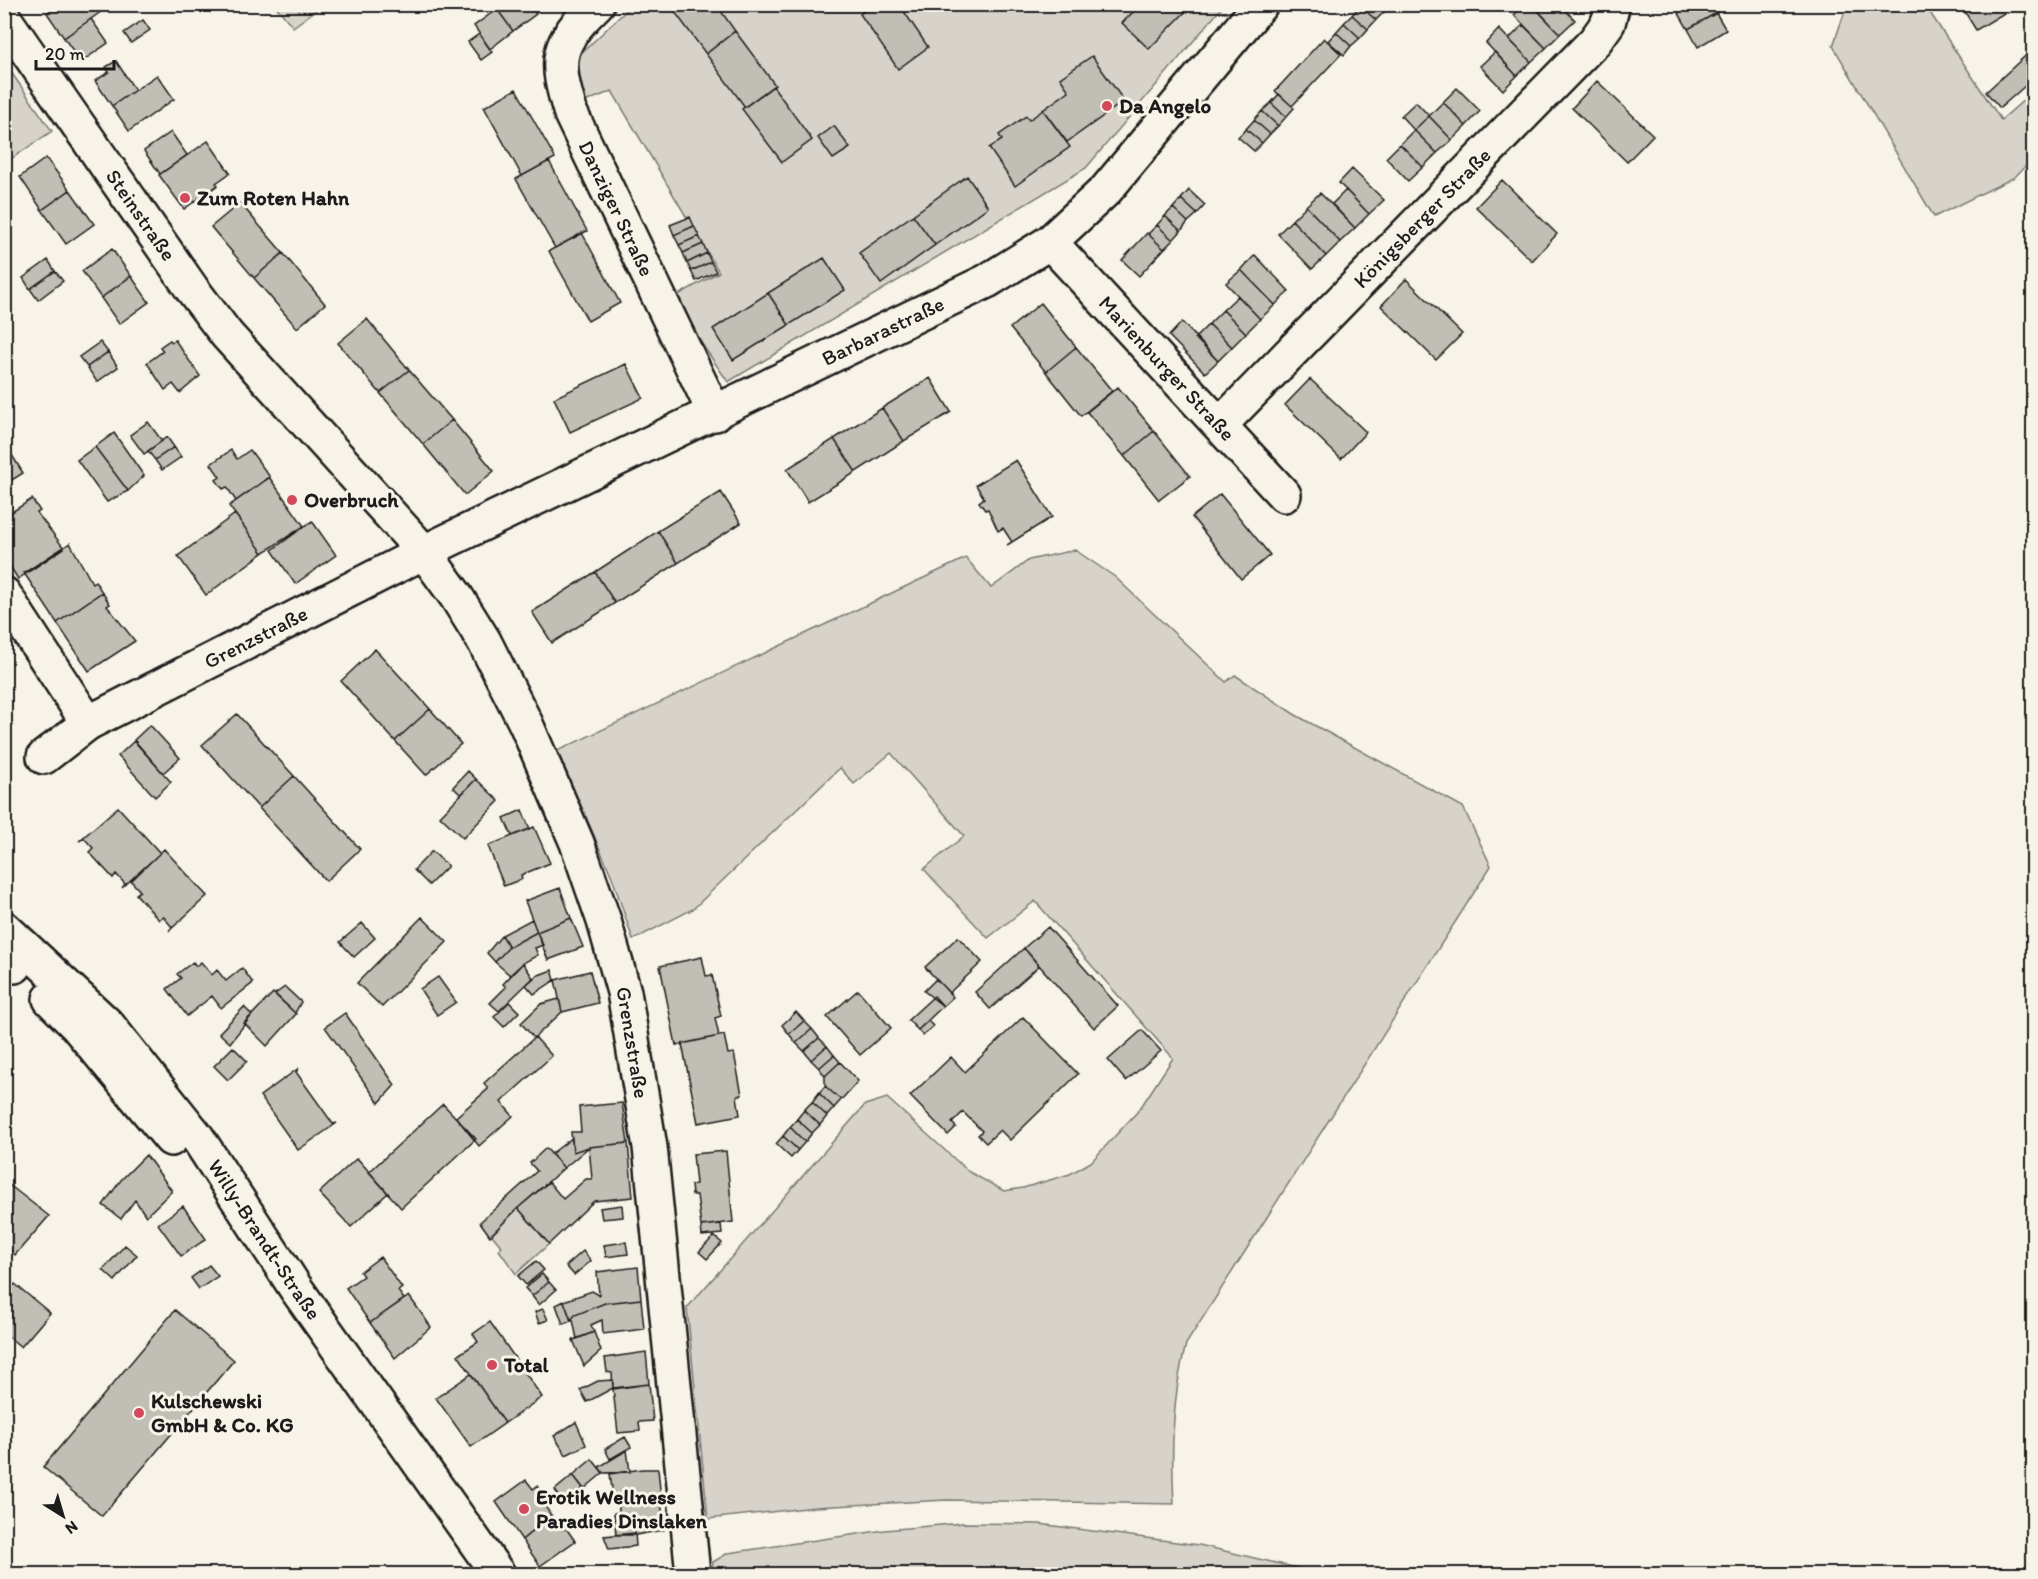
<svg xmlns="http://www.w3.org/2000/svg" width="2038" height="1579" viewBox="0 0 2038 1579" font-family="Itim,sans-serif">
  <rect width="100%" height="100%" fill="#f7f3e8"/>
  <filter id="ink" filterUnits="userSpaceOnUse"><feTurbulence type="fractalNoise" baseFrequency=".0167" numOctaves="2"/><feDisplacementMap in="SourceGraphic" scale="12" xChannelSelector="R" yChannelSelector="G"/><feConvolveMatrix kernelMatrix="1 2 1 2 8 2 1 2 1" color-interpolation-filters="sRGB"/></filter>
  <g filter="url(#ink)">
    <path fill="#d7d3cb" stroke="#7a7874" stroke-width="1.5" d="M275,5H323L293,27Z
      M632,5H1224L1086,168L728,382L671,299L719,272L612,91L580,104L574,60Z
      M1847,5H1925L2001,120L2033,92V158L2015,177L1934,217L1833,46Z
      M4,62L52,131L5,163H4Z
      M1075,550L1115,577L1226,682L1235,675L1294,714L1463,807L1491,866L1186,1344C1172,1397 1171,1450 1174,1504L946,1500L815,1507L708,1519L687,1308L865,1105L887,1098L969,1172L1004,1191L1023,1188L1070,1174L1091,1162L1139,1110L1173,1058L1035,901L988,938L933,879L924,869L964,836L891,753L854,784L840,768L693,909L633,940L612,877L557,751L966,558L991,588L1029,560Z
      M518,1208L549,1244L516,1274L499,1250L502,1247L492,1235Z
      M963,1523L1039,1524L1199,1545L1323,1574H711L713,1562L728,1553L885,1530Z"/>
    <path fill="#c0beb5" stroke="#1c1c1c" stroke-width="1.5" d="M59,4H112L64,38L47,13Z
      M503,4H529L536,14L513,31L497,9Z
      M529,4H546V5L535,13Z
      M669,4H716L735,31L706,54Z
      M858,4H874L863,12Z
      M874,4H899L928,47L898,69L860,14Z
      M1141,4H1193L1149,49L1122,23Z
      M1362,4H1376L1384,12L1376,20L1360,6Z
      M1525,4H1532L1560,34L1546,48L1514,15Z
      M1544,4H1559L1575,20L1560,34L1538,11Z
      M1674,4H1690L1678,12Z
      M1690,4H1731V5L1688,29L1678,12Z
      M1960,4H2002L2006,12L1976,30Z
      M1360,6L1376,20L1368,29L1352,15Z
      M497,9L513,31L490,49L474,26Z
      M1716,13L1726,30L1698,47L1688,29Z
      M1352,15L1368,29L1360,38L1344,23Z
      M91,19L108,43L81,62L64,38Z
      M143,20L150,30L131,43L124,33Z
      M1344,23L1360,38L1351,46L1336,32Z
      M1523,25L1546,48L1531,62L1509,39Z
      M1499,29L1531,62L1517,76L1486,43Z
      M735,31L775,85L745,107L706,54Z
      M1336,32L1351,46L1344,55L1328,41Z
      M479,34L492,52L481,60L468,42Z
      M1324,38L1341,54L1292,106L1275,91Z
      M2034,48V78L2000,108L1986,92Z
      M1495,52L1517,76L1503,90L1480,66Z
      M1092,56L1124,101L1067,142L1043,110L1069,91L1060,78Z
      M116,61L135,90L112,106L95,81L109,72L106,67Z
      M157,75L174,99L129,131L112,106Z
      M1597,81L1653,135L1627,162L1572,108Z
      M773,86L812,140L782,162L742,109Z
      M1457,88L1480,111L1466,126L1443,102Z
      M516,89L555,158L522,176L484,107Z
      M1279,94L1294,108L1286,117L1271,103Z
      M1416,102L1429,116L1414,130L1401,116Z
      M1443,102L1466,126L1452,140L1429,116Z
      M1271,103L1286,117L1278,126L1262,111Z
      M1043,110L1070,147L1015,186L989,148L1002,140L999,135L1026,116L1029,120Z
      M1262,111L1278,126L1270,134L1254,120Z
      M1429,116L1452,140L1437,153L1414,130Z
      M1254,120L1270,134L1262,143L1246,129Z
      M834,126L850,148L833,159L818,138Z
      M1246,129L1262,143L1254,151L1238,137Z
      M1414,130L1437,153L1423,167L1400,144Z
      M171,132L187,155L160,174L144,151Z
      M208,141L230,173L216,183L218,185L184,209L159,175Z
      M1400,144L1423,167L1408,181L1386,158Z
      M46,158L70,190L42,210L20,177Z
      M549,161L587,231L555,248L516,179Z
      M1352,169L1384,200L1369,214L1339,183Z
      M967,176L988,207L935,245L913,215Z
      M1502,180L1557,234L1532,261L1476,207Z
      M70,190L94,224L66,244L42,210Z
      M1189,190L1205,205L1197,214L1181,199Z
      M1346,190L1369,214L1355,228L1332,204Z
      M1320,193L1355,228L1340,242L1306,206Z
      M1181,199L1197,214L1188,222L1173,208Z
      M240,203L283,253L254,278L211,227Z
      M1306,206L1340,242L1326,256L1292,220Z
      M1173,208L1188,222L1181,231L1165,216Z
      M913,215L935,245L881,284L859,253Z
      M1165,216L1181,231L1173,240L1157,225Z
      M690,217L694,226L674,235L670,225Z
      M1292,220L1326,256L1312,269L1278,234Z
      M1157,225L1173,240L1164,249L1148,234Z
      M694,226L699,236L679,245L674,235Z
      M582,233L620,303L588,321L549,251Z
      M1147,233L1164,249L1139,276L1122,260Z
      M699,236L703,244L683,253L679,245Z
      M703,244L707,253L687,263L683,253Z
      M112,249L131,276L101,298L82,271Z
      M283,253L325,304L297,328L254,278Z
      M707,253L711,262L691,271L687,263Z
      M1255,255L1289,291L1275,305L1241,270Z
      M824,258L845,290L789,325L768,293Z
      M48,260L55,271L30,289L23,278Z
      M711,262L716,272L696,281L691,271Z
      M1241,270L1275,305L1260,319L1226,283Z
      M55,271L63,281L38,300L30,289Z
      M131,276L149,302L119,324L101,298Z
      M1406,279L1462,334L1436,360L1381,306Z
      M768,293L789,325L733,360L713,329Z
      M1238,296L1260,319L1246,333L1223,310Z
      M1041,303L1076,347L1046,372L1010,328Z
      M1223,310L1246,333L1232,347L1209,324Z
      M367,319L409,370L380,393L338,343Z
      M1182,322L1218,361L1205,373L1169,336Z
      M1209,324L1232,347L1218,361L1195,338Z
      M170,340L172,342L175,340L200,376L180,393L173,384L165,390L147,363L163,351L160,347Z
      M100,342L108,352L87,367L79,357Z
      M1076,347L1112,391L1081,416L1046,372Z
      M108,352L118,367L97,382L87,367Z
      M626,364L643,398L570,432L554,398Z
      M409,370L452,420L423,444L380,393Z
      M930,378L951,412L904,441L882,408Z
      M1310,379L1366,432L1341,459L1285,405Z
      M1118,387L1154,431L1124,456L1087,412Z
      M882,408L904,441L856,472L834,439Z
      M452,420L494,471L465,495L423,444Z
      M148,422L162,441L144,454L130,435Z
      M1154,431L1190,476L1159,500L1124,456Z
      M114,433L144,476L128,491L95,447Z
      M167,437L174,447L155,460L148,451Z
      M834,439L856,472L808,502L787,469Z
      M95,447L128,491L107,502L77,460Z
      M174,447L181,457L162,470L155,460Z
      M231,450L237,459L250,450L270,477L236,501L227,487L223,489L216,480L220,477L211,464Z
      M10,452L23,473L4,485V456Z
      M1016,460L1052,517L1007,545L1012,542L1003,528L998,531L988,509L985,510L979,502L984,498L976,485Z
      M269,477L304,526L263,553L229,506Z
      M721,492L741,523L678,563L658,531Z
      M1220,494L1270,555L1241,579L1192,517Z
      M32,499L40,511L37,513L64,548L18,579L4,557V517Z
      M235,514L263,553L206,595L178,556Z
      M312,521L336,555L295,584L272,550Z
      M658,531L678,563L615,603L595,572Z
      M70,543L92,583L95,581L102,592L57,623L24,573Z
      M595,572L615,603L552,643L532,612Z
      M102,592L110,604L107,606L135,641L89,671L57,623Z
      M375,649L430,709L395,741L341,681Z
      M430,709L461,744L426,775L395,741Z
      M237,714L294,776L259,808L202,745Z
      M150,725L180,758L163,773L134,740Z
      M134,741L171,782L155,797L118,756Z
      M468,771L476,779L461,795L453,787Z
      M294,776L360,849L326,881L259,808Z
      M476,779L499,801L463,838L440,816Z
      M118,807L160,853L122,888L125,884L116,874L113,878L89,852L93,848L84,838L79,841Z
      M522,810L530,829L512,836L504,818Z
      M534,827L550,863L521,875L522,879L504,886L488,846Z
      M164,849L207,896L169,931L172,927L163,916L159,920L136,894L140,891L131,881Z
      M432,851L448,866L429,885L414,870Z
      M560,888L571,918L537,932L525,901Z
      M422,917L447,942L382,1007L357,983Z
      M571,918L583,947L548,960L537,932Z
      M532,919L537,932L509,947L502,935Z
      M362,923L375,938L354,957L340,942Z
      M1048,927L1118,1006L1094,1028L1024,948Z
      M537,932L543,945L535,948L538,955L523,963L510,975L495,962L509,947Z
      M502,935L509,947L495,962L487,953Z
      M958,937L982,962L949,993L925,967Z
      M1024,948L1039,966L990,1009L975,992Z
      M702,957L706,976L712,975L721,1016L715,1018L719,1036L676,1045L660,966Z
      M193,962L196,966L201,962L212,975L217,970L226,981L242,968L253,983L221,1008L212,996L187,1016L167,989L181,978L177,974Z
      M523,963L533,978L499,1011L490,1003L506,987L503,984Z
      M552,970L555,980L534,994L526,985L536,976Z
      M590,971L598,1003L562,1012L555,980Z
      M438,977L456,1002L437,1015L420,989Z
      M936,979L953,997L943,1006L924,991Z
      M285,987L301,1002L295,1013L275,994Z
      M858,990L891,1028L860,1055L827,1017Z
      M273,993L296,1014L267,1046L244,1023Z
      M934,996L943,1006L918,1030L908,1020Z
      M559,999L562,1012L534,1038L521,1023L541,1004Z
      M509,1002L519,1012L504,1027L494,1017Z
      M244,1007L252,1015L230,1043L219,1033Z
      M796,1012L804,1021L789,1034L782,1025Z
      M345,1013L395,1085L379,1103L325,1027Z
      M1023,1017L1078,1074L1010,1140L1000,1130L986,1143L978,1135L982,1131L963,1112L952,1123L956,1127L948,1135L910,1096L951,1057L965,1072Z
      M804,1021L812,1029L796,1043L789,1034Z
      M928,1021L933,1026L923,1036L918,1030Z
      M812,1029L819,1038L804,1051L796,1043Z
      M1142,1030L1161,1051L1126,1081L1108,1060Z
      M724,1035L728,1054L734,1053L742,1095L737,1096L740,1115L698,1123L682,1044Z
      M535,1037L552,1056L501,1102L513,1116L479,1146L456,1117L488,1089L484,1083Z
      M819,1038L827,1046L811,1060L804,1051Z
      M827,1046L834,1055L819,1068L811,1060Z
      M233,1047L247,1061L228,1080L214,1066Z
      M834,1055L840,1062L825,1076L819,1068Z
      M840,1062L858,1081L841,1100L825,1086V1076Z
      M299,1068L296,1072L333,1124L337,1123L298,1150L260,1096Z
      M825,1086L841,1100L834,1108L819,1093Z
      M819,1093L834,1108L827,1116L812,1102Z
      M812,1102L827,1116L820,1125L804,1110Z
      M622,1103L628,1143L589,1147L573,1152L571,1132H581L579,1107Z
      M443,1104L476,1139L401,1208L369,1172Z
      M804,1110L820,1125L812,1133L797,1119Z
      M797,1119L812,1133L805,1142L790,1127Z
      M790,1127L805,1142L798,1150L783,1136Z
      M783,1136L798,1150L791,1158L776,1144Z
      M572,1138L573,1152L589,1147L564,1168L551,1154Z
      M628,1143L633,1197L594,1201L549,1244L518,1208L549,1182L563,1199L586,1179H592L589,1147Z
      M546,1148L564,1168L518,1208L490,1236L480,1222L537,1171L530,1163Z
      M726,1151L733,1222L701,1226L697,1195H692L691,1185L696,1184L693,1154Z
      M146,1155L172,1191L146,1216L135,1200L121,1219L103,1205L121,1180Z
      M357,1158L388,1193L351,1227L319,1193Z
      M4,1181L49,1216L15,1255L4,1244Z
      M622,1205L623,1217L602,1219L600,1208Z
      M183,1206L206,1239L181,1256L158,1224Z
      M721,1224L722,1234L702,1236L701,1226Z
      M714,1236L722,1243L707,1259L699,1252Z
      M626,1242L628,1254L606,1257L604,1245Z
      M125,1245L137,1255L115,1281L103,1270Z
      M583,1251L591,1261L574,1275L566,1266Z
      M380,1257L402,1288L398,1291L404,1299L370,1323L346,1288L363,1276L360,1272Z
      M536,1261L544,1270L526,1285L518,1276Z
      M209,1265L218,1276L199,1289L191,1278Z
      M638,1267L641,1299L605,1303L575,1315L571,1320L564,1301L592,1291L599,1295L597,1272Z
      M542,1274L549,1282L532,1296L525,1288Z
      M549,1282L556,1290L539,1305L532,1296Z
      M15,1284L50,1313L21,1347L4,1333V1296Z
      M409,1296L431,1327L395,1358L370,1323Z
      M641,1299L644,1329L603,1334L602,1320L591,1325L594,1332L577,1339L573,1320H571L575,1315L605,1303Z
      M564,1301L571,1321L563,1324L556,1305Z
      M543,1309L548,1320L539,1323L535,1312Z
      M175,1310L234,1360L102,1516L43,1467Z
      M490,1322L542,1397L505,1423L458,1355L478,1342L473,1334Z
      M594,1332L601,1351L584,1366L573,1340Z
      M646,1352L649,1384L613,1388L612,1373L607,1372L605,1358Z
      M471,1374L505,1423L471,1447L436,1398Z
      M613,1380V1388L587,1402L580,1390L598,1381Z
      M649,1384L653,1421L639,1422L640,1431L618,1433L613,1389Z
      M576,1422L586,1445L566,1455L554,1436Z
      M625,1437L631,1447L610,1459L605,1449Z
      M627,1450L630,1472L603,1473L599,1467Z
      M592,1459L603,1473L584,1489L573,1475Z
      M642,1469H658L664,1530L636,1535H616L614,1513L619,1512L618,1495L613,1496L610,1474Z
      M573,1475L583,1488L564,1505L555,1490Z
      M526,1480L533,1489L537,1486L547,1500L543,1503L551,1515L522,1540L496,1502Z
      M551,1515L562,1530L566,1528L575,1541L540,1566L522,1540Z
      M635,1533L636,1546L609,1549L604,1536Z"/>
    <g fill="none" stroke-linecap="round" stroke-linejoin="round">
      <g stroke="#1c1c1c" stroke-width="38">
        <g id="minor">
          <path id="s1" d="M597,4C555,45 554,59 571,114L715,414"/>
          <path id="s2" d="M4,18L192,289L227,335L424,552L456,596L484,641L526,724L577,843L604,921L624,992L650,1147L693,1574"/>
          <path id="s3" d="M1050,242L1284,495"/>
          <path id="s4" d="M1221,424L1595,41L1608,23L1613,4"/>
          <path d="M4,594L88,723"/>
          <path id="s5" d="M44,757L88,723L424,552L987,281L1050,242L1106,190L1261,4"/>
        </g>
      </g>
      <g stroke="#1c1c1c" stroke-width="38">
        <g id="major">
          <path id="s6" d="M4,928L108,1025L197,1137L297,1290L498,1574"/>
          <path d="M4,963L15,966"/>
          <path d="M50,999L76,1025L171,1139"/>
        </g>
      </g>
      <use href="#minor" stroke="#f7f3e8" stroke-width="33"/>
      <use href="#major" stroke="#f7f3e8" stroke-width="33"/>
    </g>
  </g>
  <g fill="#d1495b" stroke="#f7f3e8" stroke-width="2">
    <circle cx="1107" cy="106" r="6"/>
    <circle cx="185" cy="198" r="6"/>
    <circle cx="292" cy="500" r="6"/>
    <circle cx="492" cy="1365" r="6"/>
    <circle cx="139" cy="1413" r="6"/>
    <circle cx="524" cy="1509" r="6"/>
  </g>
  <g text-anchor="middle" stroke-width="6" stroke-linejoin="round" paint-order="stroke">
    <g font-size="21" font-weight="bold" fill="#1c1c1c" stroke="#f7f3e8" text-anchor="start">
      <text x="1119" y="113">Da Angelo</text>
      <text x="197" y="205">Zum Roten Hahn</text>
      <text x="304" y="507">Overbruch</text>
      <text x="504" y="1372">Total</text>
      <text x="151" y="1408">Kulschewski<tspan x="151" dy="24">GmbH &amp; Co. KG</tspan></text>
      <text x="536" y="1504">Erotik Wellness<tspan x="536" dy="24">Paradies Dinslaken</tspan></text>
    </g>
    <g font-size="21" fill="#1c1c1c" stroke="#f7f3e8">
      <text dy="7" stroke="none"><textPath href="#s1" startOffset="228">Danziger Straße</textPath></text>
      <text dy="7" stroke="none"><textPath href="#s2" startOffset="240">Steinstraße</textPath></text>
      <text dy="7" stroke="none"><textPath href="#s4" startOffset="288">Königsberger Straße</textPath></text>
      <text dy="7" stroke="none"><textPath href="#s5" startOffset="942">Barbarastraße</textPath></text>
      <text dy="7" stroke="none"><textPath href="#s3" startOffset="172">Marienburger Straße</textPath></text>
      <text dy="7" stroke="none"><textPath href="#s5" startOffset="244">Grenzstraße</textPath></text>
      <text dy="7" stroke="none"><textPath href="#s2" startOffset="1218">Grenzstraße</textPath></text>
      <text dy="7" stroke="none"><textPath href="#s6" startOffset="408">Willy-Brandt-Straße</textPath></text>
    </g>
  </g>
  <rect width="2038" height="1579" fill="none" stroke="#f7f3e8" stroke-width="24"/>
  <rect x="12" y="12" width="2014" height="1555" fill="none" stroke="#1c1c1c" stroke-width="2" filter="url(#ink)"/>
  <g transform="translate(63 1516) rotate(143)" stroke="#f7f3e8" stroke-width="4.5" paint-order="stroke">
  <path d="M0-4.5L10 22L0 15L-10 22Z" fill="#1c1c1c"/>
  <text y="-9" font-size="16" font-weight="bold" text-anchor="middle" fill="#1c1c1c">N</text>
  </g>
  <path d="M36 60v9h78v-9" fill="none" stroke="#1c1c1c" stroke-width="3"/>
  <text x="45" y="60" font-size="18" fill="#1c1c1c" stroke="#f7f3e8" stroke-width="4.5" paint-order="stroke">20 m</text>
</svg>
